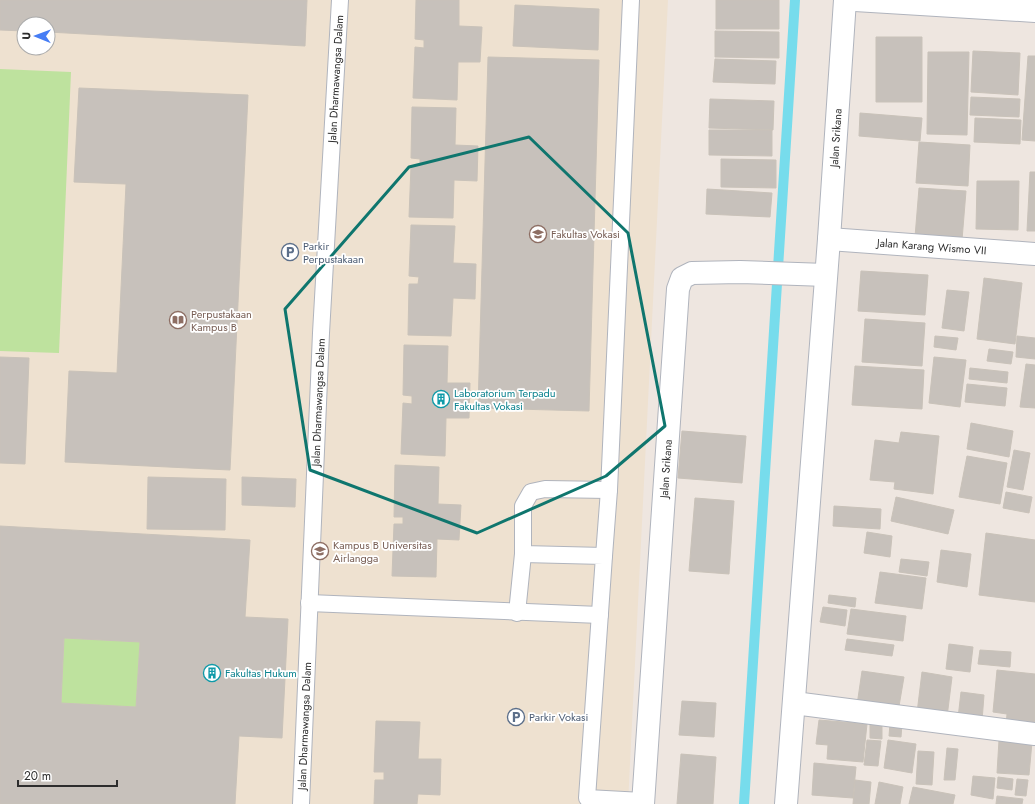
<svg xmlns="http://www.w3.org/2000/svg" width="1035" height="804" viewBox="0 0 1035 804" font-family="Jost,sans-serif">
  <rect width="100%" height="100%" fill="#eee6e0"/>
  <path fill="#eee1d0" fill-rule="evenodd" d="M0,0H668L628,804H0ZM24,24H48V48H24Z"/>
  <path fill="#bee29e" d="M0,69L71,72L59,353L0,351Z
    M64,638L140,642L136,707L61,703Z"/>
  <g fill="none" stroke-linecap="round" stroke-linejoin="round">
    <path stroke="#77dcec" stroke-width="10" d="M744,804L795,0"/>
  </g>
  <path fill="#c7c1bb" stroke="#c9c2b9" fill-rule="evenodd" d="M0,0H307L305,46L48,32V24H24V31L0,30Z
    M416,0H459V26L482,27L480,62H458L457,100L413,98L415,47L424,48V40L415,39Z
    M716,0H779V29H716Z
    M515,5L599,9L598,50L513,46Z
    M715,31L779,32V58L715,57Z
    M876,37H922V102H876Z
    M973,51L1020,53L1018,95L971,92Z
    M928,52H969L967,135L927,134Z
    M1028,56H1035V141L1022,140Z
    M488,57L599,60L589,411L478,408Z
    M715,59L776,61L775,84L713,82Z
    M79,88L248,95L230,470L65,462L69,371L117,373L126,184L74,182Z
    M971,97L1020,99L1019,117L970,115Z
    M710,99L774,101L773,130L709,128Z
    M412,107L456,108L455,145L478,146L477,181L454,180L453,218L409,217L411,166H420V159L411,158Z
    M860,113L922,118L920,141L859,136Z
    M975,118L1021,120L1020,144L974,142Z
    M709,130H772V156L709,155Z
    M919,142L970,145L968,186L916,183Z
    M721,159L776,160V188L721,187Z
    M1030,172H1035V231H1027Z
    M977,181H1019L1018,230L976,229Z
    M919,188L966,191L962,240L915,237Z
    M707,189L772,193L770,217L706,214Z
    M411,225L455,226L453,263L476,264L475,299L453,298L451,336L408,335L409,284H418L419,277L409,276Z
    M861,271L928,275L925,315L858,311Z
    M984,278L1022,283L1015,344L977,339Z
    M947,290L969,292L964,331L942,328Z
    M865,319L925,323L922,366L862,362Z
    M935,336L958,338L956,350L934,347Z
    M1017,336L1035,338V359L1016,357Z
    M404,345L448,346L447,383H470L469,418H446L445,456L401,454L403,403L412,404V396L403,395Z
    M989,349L1013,352L1011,364L987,361Z
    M0,357L29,358L25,464L0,463Z
    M934,357L966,360L960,407L929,403Z
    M1026,364L1035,365V408L1020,407Z
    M855,366L924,370L922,409L852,405Z
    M970,368L1008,372L1007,383L969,379Z
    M967,384L1007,388L1005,406L965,402Z
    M971,423L1013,431L1009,457L967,449Z
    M682,431L746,436L742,483L678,478Z
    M901,432L939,436L933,494L894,489L895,482L870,480L875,440L899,443Z
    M1014,450L1030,453L1023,490L1007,487Z
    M967,456L1007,463L1000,504L959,497Z
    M395,465L439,467L438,504L461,505L459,540L437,539L436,577L392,576L394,524H403V517H394Z
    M148,477L226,479L225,530L147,529Z
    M242,477L296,479L295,507L242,505Z
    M1006,492L1032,497L1029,513L1003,508Z
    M896,497L954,510L948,534L891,521Z
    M695,498L734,501L729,574L689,571Z
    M834,506L881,509L880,529L833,526Z
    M0,526L250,540L245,617L288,619L282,738L239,736L235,804H0ZM64,638L140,642L136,707L61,703Z
    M867,532L892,536L890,557L864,553Z
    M986,533L1035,540V602L979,595Z
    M941,550L971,554L967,587L937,582Z
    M901,559L929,562L927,576L899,572Z
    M880,572L926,578L922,609L875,603Z
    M829,595L856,598L855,607L828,603Z
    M823,607L847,610L845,626L820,622Z
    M851,609L906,616L903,641L847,634Z
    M847,639L894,645L892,656L845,650Z
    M949,644L973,647L970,672L946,669Z
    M980,650L1011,652L1010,667L978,664Z
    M997,670L1035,674V729L1006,726L1007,714L993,712Z
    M862,671L904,677L898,712L857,705Z
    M922,672L952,677L947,717L917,713Z
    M961,692L984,695L982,721L958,718Z
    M682,701L716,703L714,737L679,735Z
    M819,720L867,724L863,762L827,759L828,745L816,744Z
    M376,721L420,722L418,759H441L440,795L418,794L417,804H374L375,780H384V772H374Z
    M870,723H882V739L870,738Z
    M890,724H902L901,737L889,736Z
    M867,740L881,741L878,766L864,765Z
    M888,740L916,744L912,773L884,768Z
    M999,740L1032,742L1029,775L997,773Z
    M947,748L958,749L955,780H944Z
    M918,751L934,752L932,785L916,784Z
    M681,754L716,757L713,804H677Z
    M814,763L856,767L853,798L812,795Z
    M973,776L995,778L993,799L971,795Z
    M998,777L1013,779L1012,790L997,788Z
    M1017,779L1028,780L1026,796L1015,795Z
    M855,780L871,782L869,804H853Z
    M879,782L903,787L900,804H875Z
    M913,787L955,795L953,804H909Z
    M997,796L1023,799L1022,804H996Z"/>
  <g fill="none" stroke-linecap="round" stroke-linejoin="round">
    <g stroke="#b0b4bd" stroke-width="18">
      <g id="service">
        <path d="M609,490L545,489L531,492L523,506V554L604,556L587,798L643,801"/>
        <path d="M604,556L609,490L631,0"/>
        <path d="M309,603L600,615"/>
        <path d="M517,613L523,554"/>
        <path id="s1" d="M301,804L321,333L340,0"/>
      </g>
    </g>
    <g stroke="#b0b4bd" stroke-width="24">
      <g id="minor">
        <path d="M855,0L1035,11"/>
        <path id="s2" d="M829,239L1035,254"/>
        <path d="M794,703L1035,734"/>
        <path id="s3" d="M643,804L678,289L682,278L692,273L740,272L826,275"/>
        <path id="s4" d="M786,804L829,239L845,0"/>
      </g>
    </g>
    <use href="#service" stroke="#fff" stroke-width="16"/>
    <use href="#minor" stroke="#fff" stroke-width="22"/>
  </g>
  <path fill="none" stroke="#0f766e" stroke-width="3" stroke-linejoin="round" d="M529,137L628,233L665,426L606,476L477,533L310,470L285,309L409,167Z"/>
  <defs>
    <g id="university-ring" transform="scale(0.9)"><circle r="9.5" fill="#fff" stroke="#8d6e63" stroke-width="1.5"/><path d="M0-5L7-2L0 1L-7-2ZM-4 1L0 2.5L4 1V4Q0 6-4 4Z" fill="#8d6e63"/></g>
    <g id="parking-ring" transform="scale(0.9)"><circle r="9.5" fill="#fff" stroke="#5c6f8a" stroke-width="1.5"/><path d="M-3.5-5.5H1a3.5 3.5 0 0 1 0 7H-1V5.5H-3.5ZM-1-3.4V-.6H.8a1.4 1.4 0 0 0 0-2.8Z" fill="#5c6f8a"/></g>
    <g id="library-ring" transform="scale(0.9)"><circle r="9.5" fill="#fff" stroke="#8d6e63" stroke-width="1.5"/><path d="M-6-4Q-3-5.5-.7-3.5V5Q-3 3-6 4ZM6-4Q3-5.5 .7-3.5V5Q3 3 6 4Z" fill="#8d6e63"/></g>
    <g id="building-ring" transform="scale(0.9)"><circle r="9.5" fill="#fff" stroke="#0f9aa8" stroke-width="1.5"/><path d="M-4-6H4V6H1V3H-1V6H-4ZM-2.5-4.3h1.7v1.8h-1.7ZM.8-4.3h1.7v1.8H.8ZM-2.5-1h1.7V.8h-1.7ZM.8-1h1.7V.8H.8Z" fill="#0f9aa8"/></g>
  </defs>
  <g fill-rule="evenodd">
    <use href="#university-ring" x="538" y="234"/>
    <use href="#parking-ring" x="290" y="252"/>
    <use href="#library-ring" x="178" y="320"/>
    <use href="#building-ring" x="441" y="399"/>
    <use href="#university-ring" x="320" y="551"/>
    <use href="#building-ring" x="212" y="673"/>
    <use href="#parking-ring" x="516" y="717"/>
  </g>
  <g text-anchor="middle" stroke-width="3.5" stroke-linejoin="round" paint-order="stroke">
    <g font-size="11" fill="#2d2d2d" stroke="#fff">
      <text dy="4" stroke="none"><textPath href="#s1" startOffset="726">Jalan Dharmawangsa Dalam</textPath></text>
      <text dy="4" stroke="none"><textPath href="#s4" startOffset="668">Jalan Srikana</textPath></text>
      <text dy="4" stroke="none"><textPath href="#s2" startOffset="103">Jalan Karang Wismo VII</textPath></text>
      <text dy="4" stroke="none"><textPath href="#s1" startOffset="402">Jalan Dharmawangsa Dalam</textPath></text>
      <text dy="4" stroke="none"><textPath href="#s3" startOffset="336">Jalan Srikana</textPath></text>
      <text dy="4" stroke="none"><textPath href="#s1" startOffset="78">Jalan Dharmawangsa Dalam</textPath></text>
    </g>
    <g font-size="11" fill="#785e54" stroke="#fff" text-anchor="start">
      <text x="551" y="238">Fakultas Vokasi</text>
      <text x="191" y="318">Perpustakaan<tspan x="191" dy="13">Kampus B</tspan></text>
      <text x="333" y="549">Kampus B Universitas<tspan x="333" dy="13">Airlangga</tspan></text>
    </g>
    <g font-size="11" fill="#4e5e75" stroke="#fff" text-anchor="start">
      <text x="303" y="250">Parkir<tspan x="303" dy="13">Perpustakaan</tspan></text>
      <text x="529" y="721">Parkir Vokasi</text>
    </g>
    <g font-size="11" fill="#0d838f" stroke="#fff" text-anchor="start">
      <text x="454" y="397">Laboratorium Terpadu<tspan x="454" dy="13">Fakultas Vokasi</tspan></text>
      <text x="225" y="677">Fakultas Hukum</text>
    </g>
  </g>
  <g transform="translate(36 36) rotate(271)"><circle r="19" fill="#ffffff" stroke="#ababab"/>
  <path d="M0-3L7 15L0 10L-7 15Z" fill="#467df5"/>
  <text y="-6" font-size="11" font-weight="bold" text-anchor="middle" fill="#2d2d2d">U</text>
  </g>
  <path d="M18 780v6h99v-6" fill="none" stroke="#2d2d2d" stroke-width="2"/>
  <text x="24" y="780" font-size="12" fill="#2d2d2d" stroke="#ffffff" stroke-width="3" paint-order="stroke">20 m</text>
</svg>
